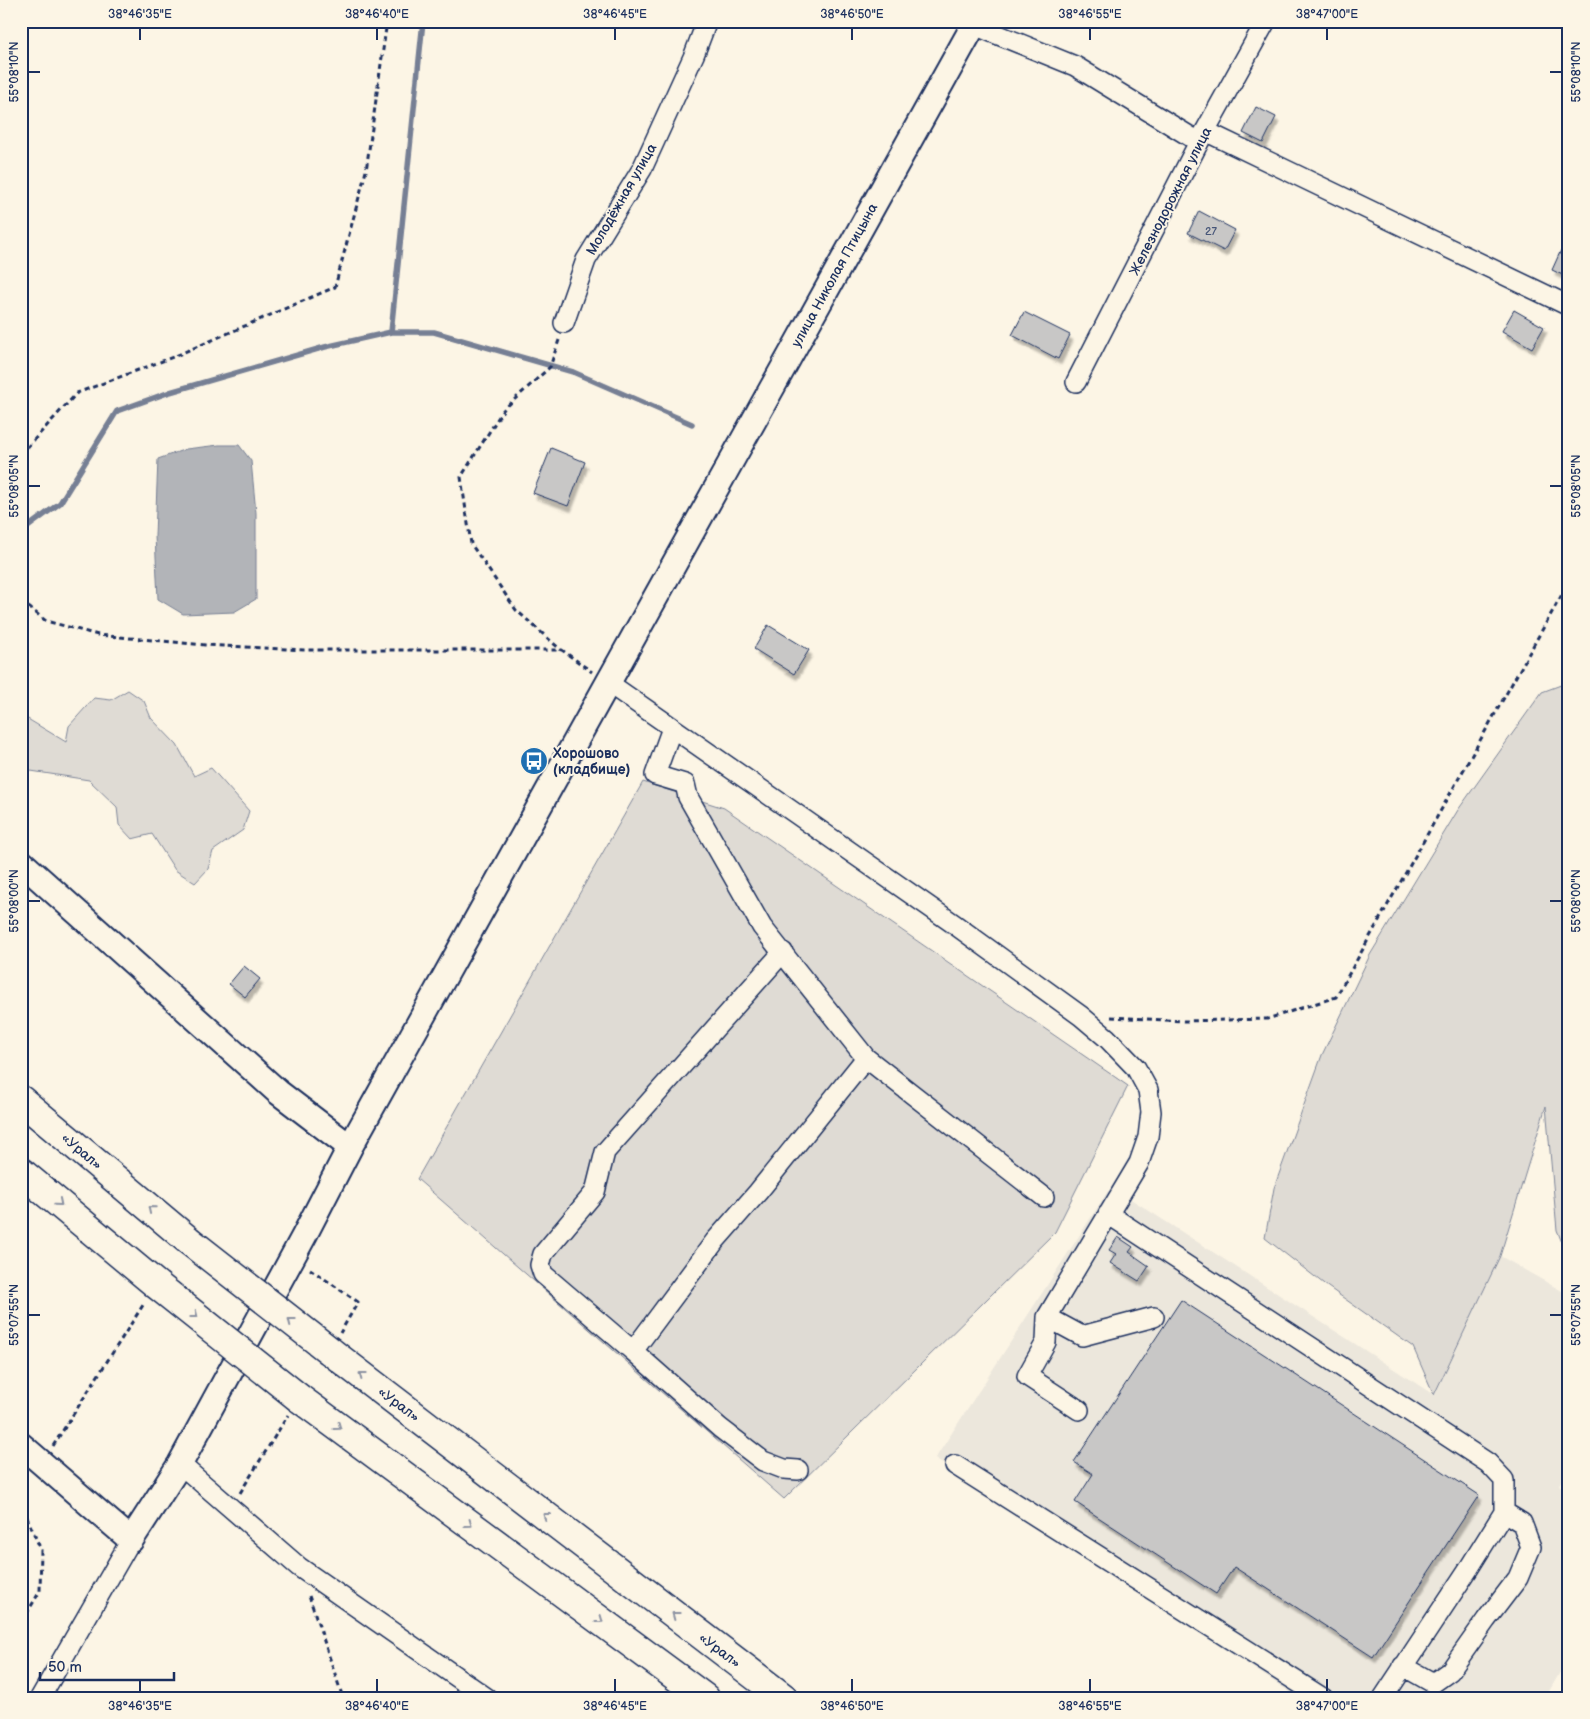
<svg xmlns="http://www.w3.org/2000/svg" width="1590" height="1719" viewBox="0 0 1590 1719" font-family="'Balsamiq Sans',sans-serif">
  <defs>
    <filter id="shadow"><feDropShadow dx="3" dy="5.5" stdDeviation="1" flood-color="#0004"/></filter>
  </defs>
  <rect width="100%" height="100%" fill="#fcf5e5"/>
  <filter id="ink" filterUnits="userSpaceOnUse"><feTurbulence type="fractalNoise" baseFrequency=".02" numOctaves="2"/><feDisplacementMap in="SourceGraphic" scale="10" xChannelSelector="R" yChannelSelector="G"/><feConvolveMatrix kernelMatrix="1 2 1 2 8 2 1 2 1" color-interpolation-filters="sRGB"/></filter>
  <g filter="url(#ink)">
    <path fill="#ece7dc" d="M1108,1191L1120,1192L1434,1395L1500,1256L1569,1295V1466L1559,1485L1569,1492V1657L1545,1698H1299L935,1459Z"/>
    <path fill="#dfdbd4" stroke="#7d8599" d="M1569,682V1260L1557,1230L1546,1106L1500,1256L1434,1395L1413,1347L1328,1287L1265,1238L1274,1188L1322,1055L1370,955L1458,810L1542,692Z
      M128,690L144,701L151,718L177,745L194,776L211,768L249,811L243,830L213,851L208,869L195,883L175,870L152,834L132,839L119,825L117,807L89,780L31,771L21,762V715L66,742L69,726L94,698L111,700Z
      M643,782L724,808L1128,1086L1055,1232L784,1499L417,1179Z"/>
    <path fill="#b2b4b8" stroke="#767f94" d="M219,445H239L251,461L256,513V599L234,612L183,614L158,599L155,536L158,459L186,449Z"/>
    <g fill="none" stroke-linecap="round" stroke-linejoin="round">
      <path stroke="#767f94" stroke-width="5.5" d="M391,332L423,21
        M21,532L60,503L117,411L170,392L325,347L391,332H434L573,372L692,424"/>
    </g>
    <path fill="#c8c7c6" stroke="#1b2f5e" filter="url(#shadow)" d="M1256,107L1276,117L1263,143L1243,133Z
      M1199,211L1235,230L1224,251L1188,233Z
      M1561,250L1569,254V278L1552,270Z
      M1514,310L1544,327L1532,348L1502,331Z
      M1024,312L1070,335L1058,359L1012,335Z
      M551,448L585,462L568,506L533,493Z
      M768,625L809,650L794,674L754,649Z
      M244,966L260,979L245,997L229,984Z
      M1118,1237L1133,1247L1129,1252L1149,1266L1139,1281L1110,1263L1116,1254L1109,1250Z
      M1181,1300L1479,1495L1373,1657L1234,1567L1216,1594L1075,1502L1093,1474L1074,1462Z"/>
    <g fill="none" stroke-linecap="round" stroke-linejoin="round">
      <g stroke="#1b2f5e" stroke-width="22">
        <path id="minor" d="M974,25L1075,66L1199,142
          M1205,131L1569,306
          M564,323L586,260L642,169L694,55L707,21
          M1076,382L1199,142L1266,21
          M607,682L954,924L1081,1016L1107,1038L1136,1068L1148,1090L1151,1112L1148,1137L1139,1163L1047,1317L1082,1336L1154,1317
          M672,728L655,775L685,784L688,797L762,927L866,1058L1044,1197
          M783,952L605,1152L595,1192L543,1254L540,1265L543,1274L633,1351L715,1241L758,1192L866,1058
          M1108,1214L1488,1463L1504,1480V1512L1469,1568L1383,1698
          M1047,1317L1046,1342L1027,1376L1079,1410
          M633,1351L720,1428L763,1461L784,1469L798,1470
          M180,1464L299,1567L487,1698
          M955,1465L1323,1698
          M1403,1666L1433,1683L1450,1671L1486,1620L1518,1578L1531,1547L1522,1523L1504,1512
          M40,1698L131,1540"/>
      </g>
      <g stroke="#1b2f5e" stroke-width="28">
        <path id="major" d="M21,862L278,1092L350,1147
          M21,1445L131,1540L180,1464L304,1236L350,1147L976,21"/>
      </g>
      <g stroke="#1b2f5e" stroke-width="31">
        <path id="highway" d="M21,1100L188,1240
          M21,1172L157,1285
          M330,1351L784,1698
          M299,1398L705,1698"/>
      </g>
      <path stroke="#1b2f5e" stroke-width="3" stroke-dasharray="5 4" stroke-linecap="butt" d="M559,340L550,367L503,410L461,477L471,544L516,610L561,650
        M21,454L77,393L173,357L335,287L366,171L387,21
        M21,601L46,621L98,635L205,645L304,650H562L592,672
        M1111,1017L1184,1021L1267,1019L1336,997L1569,582
        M310,1269L358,1302L340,1333
        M53,1446L145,1302
        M240,1493L288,1415
        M21,1510L25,1513L41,1550L40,1591L21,1623
        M309,1596L343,1698"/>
      <use href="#minor" stroke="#fcf5e5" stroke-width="19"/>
      <use href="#major" stroke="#fcf5e5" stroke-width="24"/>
      <use href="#highway" stroke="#fcf5e5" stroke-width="28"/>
      <g stroke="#1b2f5e" stroke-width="31" stroke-linecap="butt">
        <path id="highway-bridge" d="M188,1240L330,1351
          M157,1285L299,1398"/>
      </g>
      <use href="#highway-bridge" stroke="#fcf5e5" stroke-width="28"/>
    </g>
    <defs><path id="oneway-chevron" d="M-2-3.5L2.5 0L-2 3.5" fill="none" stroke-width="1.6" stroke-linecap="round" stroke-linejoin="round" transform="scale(1.25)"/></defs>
    <g stroke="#8c92a2">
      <use href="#oneway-chevron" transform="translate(59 1203) rotate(40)"/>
      <use href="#oneway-chevron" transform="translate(151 1209) rotate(-140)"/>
      <use href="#oneway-chevron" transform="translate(195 1315) rotate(38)"/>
      <use href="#oneway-chevron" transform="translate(291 1321) rotate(-142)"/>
      <use href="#oneway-chevron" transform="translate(362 1375) rotate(-143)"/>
      <use href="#oneway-chevron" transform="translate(338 1427) rotate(36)"/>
      <use href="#oneway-chevron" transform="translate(546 1516) rotate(-143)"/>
      <use href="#oneway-chevron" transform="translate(469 1524) rotate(36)"/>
      <use href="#oneway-chevron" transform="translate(675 1615) rotate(-143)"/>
      <use href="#oneway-chevron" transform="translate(600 1620) rotate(36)"/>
    </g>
  </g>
  <path fill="none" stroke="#1b2f5e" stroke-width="2" d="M140,28V40M377,28V40M615,28V40M852,28V40M1090,28V40M1327,28V40M28,72H40M1550,72H1562M28,486H40M1550,486H1562M28,901H40M1550,901H1562M28,1315H40M1550,1315H1562M140,1679V1692M377,1679V1692M615,1679V1692M852,1679V1692M1090,1679V1692M1327,1679V1692"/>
  <defs>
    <g id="bus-disc" transform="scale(1.4375)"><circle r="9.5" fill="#1f6fb2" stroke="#fcf5e5"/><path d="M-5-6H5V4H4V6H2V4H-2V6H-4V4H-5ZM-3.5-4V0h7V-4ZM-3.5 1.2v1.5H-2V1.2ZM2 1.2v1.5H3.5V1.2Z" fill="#fff"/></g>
  </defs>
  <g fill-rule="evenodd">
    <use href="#bus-disc" x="534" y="761"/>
  </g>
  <g text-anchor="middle" stroke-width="4" stroke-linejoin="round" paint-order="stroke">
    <g font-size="11" fill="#465578">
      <text x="1211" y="235">27</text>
    </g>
    <g font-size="14" fill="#1b2f5e" stroke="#fcf5e5">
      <text transform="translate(621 199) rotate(-60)" y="5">Молодёжная улица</text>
      <text transform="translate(1170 201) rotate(-63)" y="5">Железнодорожная улица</text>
      <text transform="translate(834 275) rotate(-61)" y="5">улица Николая Птицына</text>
      <text transform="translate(82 1151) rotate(40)" y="5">«Урал»</text>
      <text transform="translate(399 1404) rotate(37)" y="5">«Урал»</text>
      <text transform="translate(720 1650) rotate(37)" y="5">«Урал»</text>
    </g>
    <g font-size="14" font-weight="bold" fill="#1b2f5e" stroke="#fcf5e5" text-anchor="start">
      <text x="553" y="758">Хорошово<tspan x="553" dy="16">(кладбище)</tspan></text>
    </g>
  </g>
  <rect width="1590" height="1719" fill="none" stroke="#fcf5e5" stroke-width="55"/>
  <path d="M40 1672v8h134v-8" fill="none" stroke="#1b2f5e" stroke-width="2.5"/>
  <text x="48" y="1672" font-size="15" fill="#1b2f5e" stroke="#fcf5e5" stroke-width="4" paint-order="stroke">50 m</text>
  <rect x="28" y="28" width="1534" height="1664" fill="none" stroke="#1b2f5e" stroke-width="2"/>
  <g font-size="12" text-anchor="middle" fill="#1b2f5e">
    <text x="140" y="18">38°46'35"E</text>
    <text x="377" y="18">38°46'40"E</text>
    <text x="615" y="18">38°46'45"E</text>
    <text x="852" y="18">38°46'50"E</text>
    <text x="1090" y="18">38°46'55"E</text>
    <text x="1327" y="18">38°47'00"E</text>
    <text transform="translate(14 72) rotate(-90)" y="4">55°08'10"N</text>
    <text transform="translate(1576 72) rotate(-90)" y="4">55°08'10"N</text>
    <text transform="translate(14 486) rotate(-90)" y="4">55°08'05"N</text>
    <text transform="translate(1576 486) rotate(-90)" y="4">55°08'05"N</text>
    <text transform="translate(14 901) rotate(-90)" y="4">55°08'00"N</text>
    <text transform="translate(1576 901) rotate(-90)" y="4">55°08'00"N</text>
    <text transform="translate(14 1315) rotate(-90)" y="4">55°07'55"N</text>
    <text transform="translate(1576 1315) rotate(-90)" y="4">55°07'55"N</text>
    <text x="140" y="1710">38°46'35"E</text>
    <text x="377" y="1710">38°46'40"E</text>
    <text x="615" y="1710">38°46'45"E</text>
    <text x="852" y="1710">38°46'50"E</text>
    <text x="1090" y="1710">38°46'55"E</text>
    <text x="1327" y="1710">38°47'00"E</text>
  </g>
</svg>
